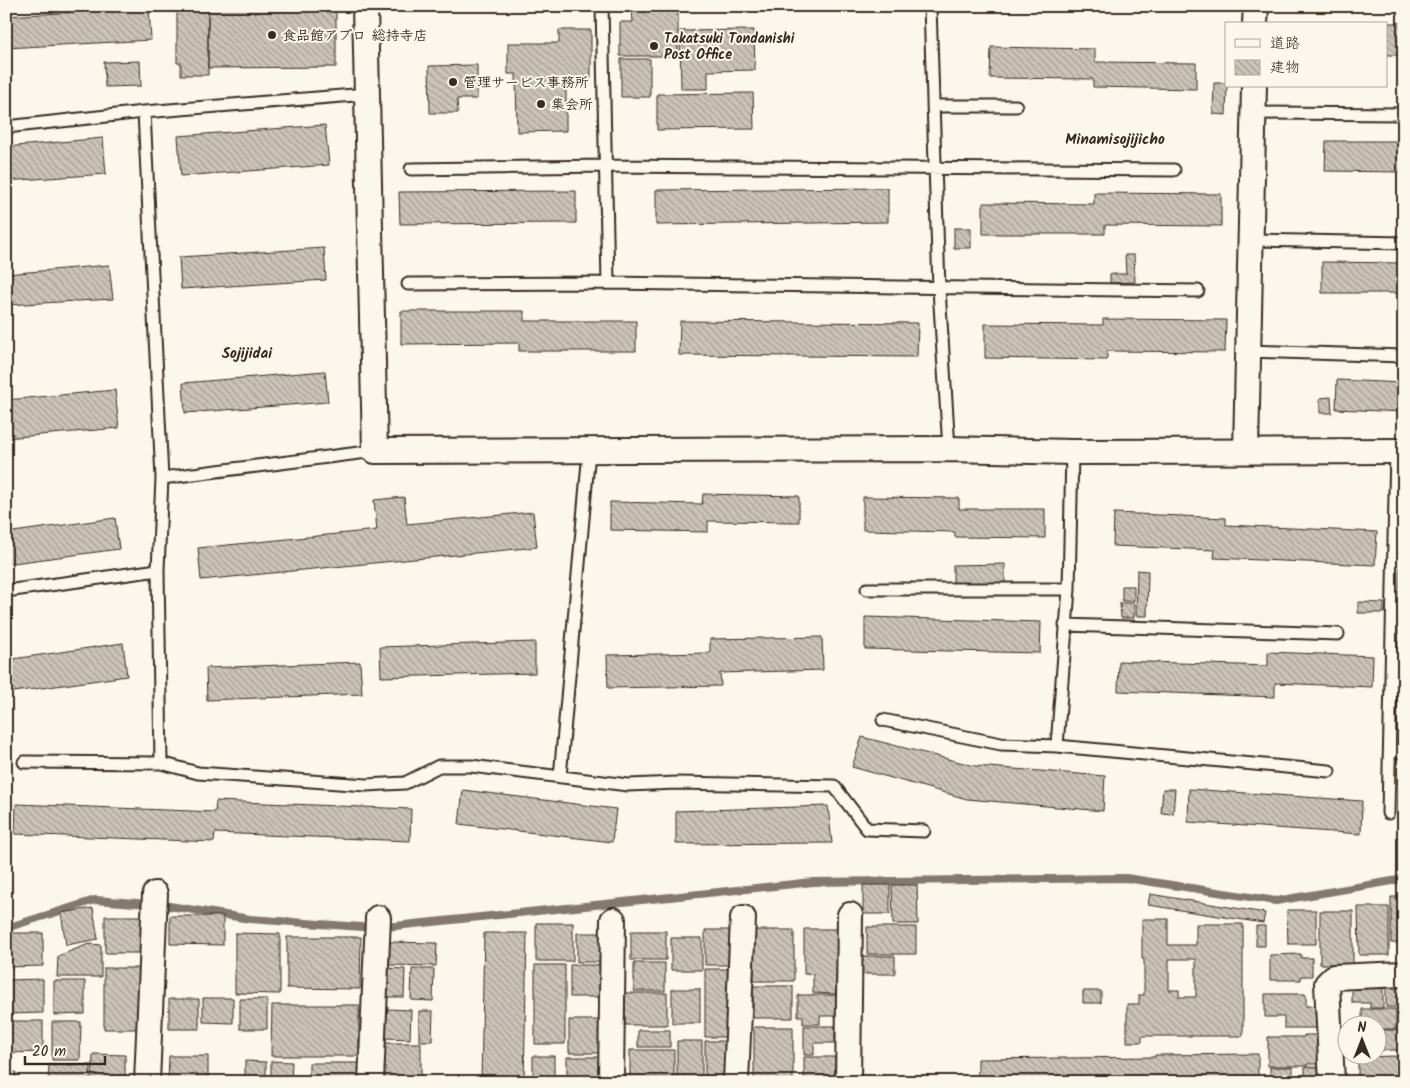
<svg xmlns="http://www.w3.org/2000/svg" width="1410" height="1088" viewBox="0 0 1410 1088" font-family="Kalam,'Klee One',sans-serif">
  <defs>
    <pattern id="building-back-hatch" width="6" height="6" patternUnits="userSpaceOnUse" patternTransform="scale(1.25)"><rect width="6" height="6" fill="#ccc4b9"/><path d="M-1 5l2 2M0 0l6 6M5-1l2 2" fill="none" stroke="#a79f96"/></pattern>
  </defs>
  <rect width="100%" height="100%" fill="#fbf7ec"/>
  <filter id="ink" filterUnits="userSpaceOnUse"><feTurbulence type="fractalNoise" baseFrequency=".02" numOctaves="2"/><feDisplacementMap in="SourceGraphic" scale="10" xChannelSelector="R" yChannelSelector="G"/><feConvolveMatrix kernelMatrix="1 2 1 2 8 2 1 2 1" color-interpolation-filters="sRGB"/></filter>
  <g filter="url(#ink)">
    <g fill="none" stroke-linecap="round" stroke-linejoin="round">
      <path stroke="#85796d" stroke-width="8" d="M6,928L95,900L163,905L250,919L376,928L813,882L1126,878L1276,901L1404,879"/>
    </g>
    <path fill="url(#building-back-hatch)" stroke="#3b2a1e" fill-rule="evenodd" d="M177,6H208V75H181V63H177Z
      M208,6H336V67L208,68Z
      M149,8L151,40L6,48V16Z
      M632,9H678V56H620V22H633Z
      M1328,23H1404V55H1386V24Z
      M559,30H591V78H566V131L517,132L516,74H508V43H559Z
      M754,30L755,70L708,71V89H681L680,31Z
      M991,47L1095,49V62L1196,63V89L1093,87V79L990,78Z
      M621,59H650V97H621Z
      M140,61L141,86L105,87L104,62Z
      M477,65V99H457L458,113H430L429,66Z
      M1214,83H1226L1227,86L1226,115L1213,114Z
      M753,93L754,129L657,130V94Z
      M325,125L329,165L181,176L178,136Z
      M103,138L106,174L6,181V147Z
      M1326,141H1404V172L1325,171Z
      M888,188V222L656,225V190Z
      M576,191V223L400,224L399,192Z
      M1094,193L1221,194V226L1105,225V234H983V203L1094,204Z
      M954,228H971V248H954Z
      M324,248L326,280L181,289L179,257Z
      M1125,255H1134L1135,282L1110,283V274H1126Z
      M1322,262L1404,263V293H1322Z
      M109,265L113,299L6,305V274Z
      M401,311H524V321H636V351H519V343L401,344Z
      M1103,319L1226,320L1225,352L1107,351V360L985,358V324L1103,325Z
      M680,321L918,323L917,357L679,355Z
      M325,371L328,402L185,413L183,383Z
      M1337,380L1404,383V412L1336,409Z
      M115,390L119,428L6,438V400Z
      M1331,397L1332,413H1320V398Z
      M703,494L799,496V522L708,521V532L610,530V502L702,504Z
      M404,497L407,524L533,512L537,547L201,580L198,548L377,530L374,500Z
      M863,497L959,498V509H1045V538L955,537V532L863,530Z
      M1114,513L1226,518V525L1377,532L1375,565L1214,558L1215,550L1113,546Z
      M115,518L119,549L6,564V533Z
      M1005,564V584L953,585V565Z
      M1137,570L1148,571L1147,616H1136Z
      M1122,586H1134V601H1122Z
      M1358,602L1384,603V613H1358Z
      M1120,603H1134V618H1121Z
      M865,617L1041,622L1040,653L865,649Z
      M822,637L823,670L720,673L721,686L608,688L607,655L710,653V639Z
      M535,642V673L381,677L380,647Z
      M123,643L127,676L6,693V660Z
      M1268,652L1373,656L1372,687L1275,683V697L1118,691L1119,661L1268,666Z
      M360,662L362,694L207,700L206,668Z
      M862,737L975,766L1105,776L1103,811L967,799L852,767Z
      M1163,789H1175L1173,814L1161,813Z
      M1189,789L1362,801L1361,834L1188,822Z
      M463,790L616,809L612,842L459,824Z
      M216,801L411,809L410,841L215,833L214,842L15,834L16,804L215,812Z
      M828,806L832,843L676,844V811Z
      M863,885H890V914H863Z
      M892,885H917L918,924H893Z
      M1150,894L1265,913L1263,923L1148,905Z
      M1391,897H1404V943H1391Z
      M1358,907H1389V955H1359Z
      M93,908L98,939L66,945L61,913Z
      M1287,910H1316V944H1288Z
      M1320,911H1353V964H1320Z
      M105,916H146V953H105Z
      M170,916H223V945L170,944Z
      M1142,919H1168V945H1196V924H1243V1036H1142V1042H1127V1004H1139V995H1144V959H1142ZM1169,959H1196V997H1179V990H1169Z
      M536,923H573V961H536Z
      M1256,926H1265V946H1256Z
      M867,927H916V954H867Z
      M804,929H837L836,994L813,993V974H804Z
      M705,930H736V965H705Z
      M754,930H794V981H754Z
      M631,931H666V960H631Z
      M6,933H43V966L6,967Z
      M235,933L280,934V994L235,993Z
      M484,933H527L524,1082H481Z
      M577,933H603V962H577Z
      M287,937H361L360,989L287,988Z
      M671,938H702V970H671Z
      M389,942L437,943L436,966L388,965Z
      M89,944L101,945V977H57L58,956Z
      M1301,954V958H1312V976H1301V980H1270V955Z
      M857,956H895V974H857Z
      M634,963H665V991H634Z
      M535,965H565V1044H535Z
      M570,965H602V997H570Z
      M104,968H139V1029H104Z
      M384,968L405,969L404,997H383Z
      M412,969H434L433,1001L411,1000Z
      M705,969H734V1037H705Z
      M43,979V1013L6,1014V980Z
      M54,981H85V1014L54,1015Z
      M753,986H793V1018H753Z
      M1352,987H1383V1008H1370V1003H1352Z
      M1386,987H1403L1402,1007H1386Z
      M672,989H700V1023H672Z
      M1083,991H1101V1003H1083Z
      M625,993H667V1025H625Z
      M1265,994H1306V1006H1321V1028H1284V1017H1265Z
      M798,995H837V1016H820V1024H803V1016H798Z
      M203,998H233V1023L203,1022Z
      M169,999H199V1029H169Z
      M240,999H267V1029H240Z
      M272,1005H359V1056H271Z
      M387,1009L411,1010L410,1039L386,1038Z
      M1362,1009H1396V1029H1378V1026H1362Z
      M419,1011H433L432,1041H419Z
      M569,1020H600V1053H569Z
      M6,1021H43V1052L6,1053Z
      M52,1022H81L80,1060H52Z
      M804,1026H835V1043H814V1055H804Z
      M754,1027H793V1082H754Z
      M638,1030H670V1047H638Z
      M1378,1030H1401V1050H1378Z
      M1304,1035H1321V1064H1307V1066H1268V1037H1304Z
      M677,1041H702V1078H677Z
      M705,1041H732V1082H705Z
      M382,1043H421V1080H382Z
      M630,1050H674V1078H630Z
      M93,1054L125,1055V1082H92Z
      M1258,1054V1082H978V1059L1155,1057V1055Z
      M169,1056H208V1082H168Z
      M533,1056H554V1082H533Z
      M1399,1056V1082H1358V1057Z
      M567,1057H601V1082H567Z
      M804,1057H835V1082H804Z
      M245,1061L266,1062V1082H245Z
      M271,1061L292,1062L291,1082H271Z
      M309,1063H359V1082H309Z
      M49,1065H91L90,1082H48Z
      M1270,1067H1293V1079H1270Z
      M1305,1067H1324V1078H1305Z
      M6,1072H16V1082H6Z"/>
    <g fill="none" stroke-linecap="round" stroke-linejoin="round">
      <g stroke="#3b2a1e" stroke-width="15">
        <path id="lane" d="M602,6L608,283L1198,291
          M930,6L939,289L949,449
          M933,106H1016
          M1254,113L1404,114
          M6,127L144,112L367,94
          M411,169L606,166L1174,170
          M1251,240L1404,243
          M408,284L608,283
          M1248,351L1404,356
          M1072,452L1069,589L1057,746L1329,771
          M162,478L375,451
          M867,589H1069
          M6,591L158,570
          M1065,625L1338,634
          M883,720L1001,744L1057,746
          M1390,751L1404,752
          M24,762L161,763L158,570L162,478L144,112
          M161,763L198,773L366,785L405,783L439,766H471L628,785L677,783L834,786L867,829L924,831
          M560,777L589,451
          M1388,813L1396,450"/>
      </g>
      <g stroke="#3b2a1e" stroke-width="28">
        <path id="street" d="M365,6L375,451L949,449L1072,452L1404,451
          M1255,24L1256,6
          M1246,450L1254,86
          M147,1082L155,894
          M371,1082L378,918
          M611,1082L613,920
          M736,1082L743,918
          M848,1082L850,915
          M1332,1082L1327,984L1334,977L1404,974"/>
      </g>
      <use href="#lane" stroke="#fbf7ec" stroke-width="11"/>
      <use href="#street" stroke="#fbf7ec" stroke-width="24"/>
    </g>
  </g>
  <g fill="#3b2a1e" stroke="#fbf7ec" stroke-width="2">
    <circle cx="272" cy="35" r="5"/>
    <circle cx="654" cy="46" r="5"/>
    <circle cx="453" cy="82" r="5"/>
    <circle cx="541" cy="104" r="5"/>
  </g>
  <g text-anchor="middle" stroke-width="4" stroke-linejoin="round" paint-order="stroke">
    <g font-size="14" font-weight="bold" fill="#3b2a1e" stroke="#fbf7ec" text-anchor="start">
      <text x="282" y="40">食品館アプロ 総持寺店</text>
      <text x="664" y="43">Takatsuki Tondanishi<tspan x="664" dy="16">Post Office</tspan></text>
      <text x="463" y="87">管理サービス事務所</text>
      <text x="551" y="109">集会所</text>
    </g>
    <g font-size="15" font-weight="bold" fill="#3b2a1e" stroke="#fbf7ec">
      <text x="1115" y="144">Minamisojijicho</text>
      <text x="247" y="358">Sojijidai</text>
    </g>
  </g>
  <rect width="1410" height="1088" fill="none" stroke="#fbf7ec" stroke-width="25"/>
  <rect x="12" y="12" width="1385" height="1063" fill="none" stroke="#3b2a1e" stroke-width="2" filter="url(#ink)"/>
  <rect x="1225" y="22" width="162" height="65" fill="#fbf7ec" stroke="#aea59a"/>
  <rect x="1235" y="39" width="25" height="8" fill="#fbf7ec" stroke="#aea59a"/>
  <text x="1270" y="48" font-size="15" fill="#3b2a1e">道路</text>
  <rect x="1235" y="60" width="25" height="15" fill="url(#building-back-hatch)" stroke="#aea59a"/>
  <text x="1270" y="72" font-size="15" fill="#3b2a1e">建物</text>
  <g transform="translate(1362 1040)"><circle r="24" fill="#fbf7ec" stroke="#aea59a"/>
  <path d="M0-4L9 19L0 12L-9 19Z" fill="#3b2a1e"/>
  <text y="-8" font-size="14" font-weight="bold" text-anchor="middle" fill="#3b2a1e">N</text>
  </g>
  <path d="M25 1056v8h80v-8" fill="none" stroke="#3b2a1e" stroke-width="2.5"/>
  <text x="32" y="1056" font-size="15" fill="#3b2a1e" stroke="#fbf7ec" stroke-width="4" paint-order="stroke">20 m</text>
</svg>
